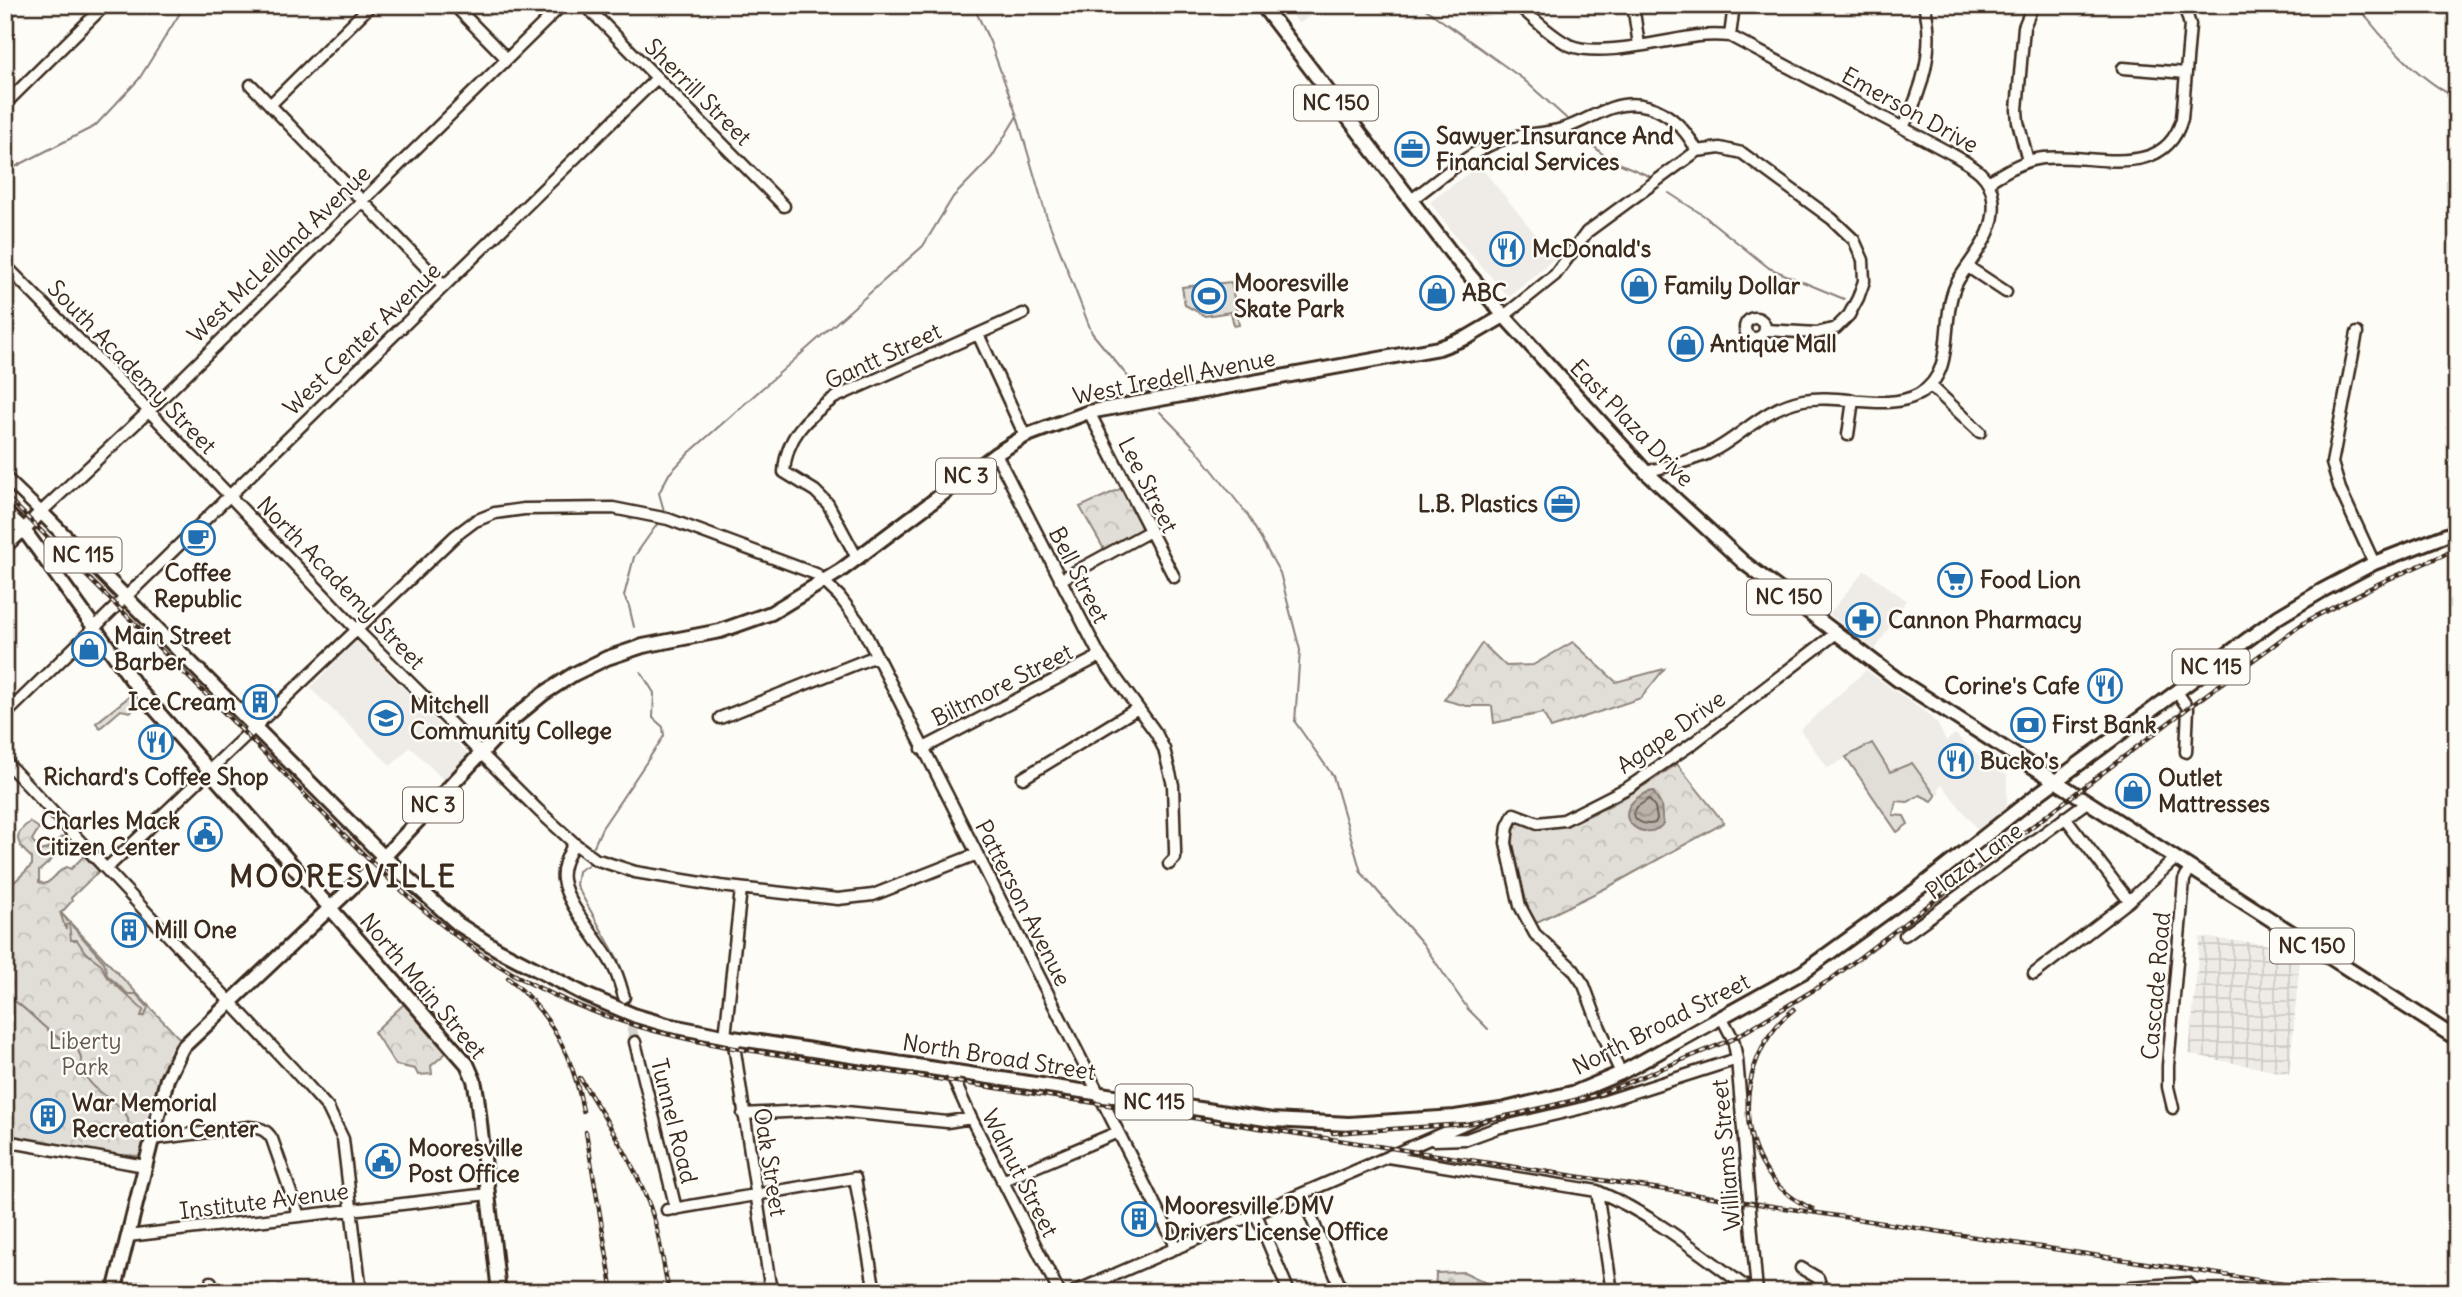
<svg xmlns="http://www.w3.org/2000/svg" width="2462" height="1297" viewBox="0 0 2462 1297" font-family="Delius,sans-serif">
  <defs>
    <pattern id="industrial-grid" width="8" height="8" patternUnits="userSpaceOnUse" patternTransform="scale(1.75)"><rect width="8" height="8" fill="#efece7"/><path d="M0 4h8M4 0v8" fill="none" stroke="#cecbc6"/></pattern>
    <pattern id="forest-crowns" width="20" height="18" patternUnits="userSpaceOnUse" patternTransform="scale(1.75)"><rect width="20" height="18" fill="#e1ded7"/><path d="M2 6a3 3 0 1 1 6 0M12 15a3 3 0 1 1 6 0" fill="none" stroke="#c2bfb8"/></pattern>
    <pattern id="cemetery-stones" width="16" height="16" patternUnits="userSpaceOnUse" patternTransform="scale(1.75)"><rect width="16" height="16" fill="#e1ded7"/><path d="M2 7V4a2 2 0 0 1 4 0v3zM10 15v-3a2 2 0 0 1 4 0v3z" fill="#c2bfb8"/></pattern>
    <pattern id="garden-dots" width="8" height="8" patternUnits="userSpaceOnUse" patternTransform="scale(1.75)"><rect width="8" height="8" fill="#e1ded7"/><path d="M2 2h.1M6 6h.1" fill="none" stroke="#c2bfb8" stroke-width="1.8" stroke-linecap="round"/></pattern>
    <pattern id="water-waves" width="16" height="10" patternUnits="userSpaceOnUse" patternTransform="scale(1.75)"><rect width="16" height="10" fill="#bbb4ad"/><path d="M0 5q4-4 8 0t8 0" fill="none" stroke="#99938c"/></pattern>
  </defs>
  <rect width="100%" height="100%" fill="#fdfcf7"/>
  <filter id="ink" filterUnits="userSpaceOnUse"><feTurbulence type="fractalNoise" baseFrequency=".0143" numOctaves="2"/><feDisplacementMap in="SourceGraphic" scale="14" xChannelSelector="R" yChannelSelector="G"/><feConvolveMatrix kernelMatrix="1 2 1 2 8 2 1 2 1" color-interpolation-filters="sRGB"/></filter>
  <g filter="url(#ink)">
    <path fill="#efece7" d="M1285,5H1325L1299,24Z
      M1479,165L1555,258L1509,297L1458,240L1430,202Z
      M1865,570L1906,600L1875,650L1829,614Z
      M356,640L469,755L446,782L410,747L391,766L310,688Z
      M1866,670L1926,713L1937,723L1946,741L1955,734L1986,762L1991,763L1994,755L2005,762L2000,772L2007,775V807L1978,830L1942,785L1938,789L1940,792L1936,796L1912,763L1890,773L1872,744L1828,768L1800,730Z"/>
    <path fill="url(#industrial-grid)" d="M2200,937L2265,944L2300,961L2289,1074L2189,1054Z"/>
    <path fill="#e1ded7" stroke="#8e847a" stroke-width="2" d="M1231,282L1239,325L1234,326L1231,312L1205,316L1185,305L1182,287Z
      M1872,743L1890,772L1912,763L1936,796L1932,801L1920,795L1908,802L1896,801L1893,815L1904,816L1908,824L1897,832L1846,757Z"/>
    <path fill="url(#forest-crowns)" stroke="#8e847a" stroke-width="2" d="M1122,488L1141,525L1140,532L1105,551L1080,507Z
      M1573,642L1616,682L1664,669L1641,698L1551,728L1543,713L1494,723L1492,706H1467L1444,700L1482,643L1506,666L1533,665Z
      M130,696L138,706L130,712L121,710L100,728L96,723Z
      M1677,764L1724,823L1610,886L1535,923L1528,910L1513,845L1512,837L1518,821C1529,825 1539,828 1550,827C1586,824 1647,785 1677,764Z
      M30,822L39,828L32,840L40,851L47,849L62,837H64L69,844L39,871V882L44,884C54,881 57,870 67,867L71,869L84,856L99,871L71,898L72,901L61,913L180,1039C153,1074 157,1118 140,1156L104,1154L5,1135V891L32,865V858C17,845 11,835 30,822Z
      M404,1004L446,1053L431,1066L432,1074L418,1075L415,1069L396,1065L374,1032Z"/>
    <path fill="url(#cemetery-stones)" stroke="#8e847a" stroke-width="2" d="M1464,1272L1505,1292H1435L1436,1273Z"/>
    <path fill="url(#garden-dots)" stroke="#8e847a" stroke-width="2" d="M60,912L104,962L107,975L128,994H136L148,1007L145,1016H141L143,1010L106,976L101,964L85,952L77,940H71L69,924L66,925V930Z"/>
    <path fill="url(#water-waves)" stroke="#887d74" stroke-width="2" d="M1653,791L1661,805L1663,824C1647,844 1609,819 1637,798C1643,794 1646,792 1653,791Z"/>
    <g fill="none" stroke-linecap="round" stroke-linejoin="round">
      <path stroke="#6e6157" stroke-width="2" d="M1649,799L1655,807L1657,819L1655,823C1646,826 1636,822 1633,814L1637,807Z"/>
      <path stroke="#887d74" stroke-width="2" d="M973,5L990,42L1017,116L1046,215L1092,333L1138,389
        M1420,5L1523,79L1566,118
        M2357,5C2382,39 2419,80 2457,98
        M1580,134L1607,158L1649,176
        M5,172L95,126L139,79L185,5
        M1669,193L1703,215L1769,268L1844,299
        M1160,412L1195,448L1247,514L1280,573L1300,650L1295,722L1333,776L1361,872L1423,944L1468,1009L1488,1029
        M664,511L659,493L669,474L689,453L923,246L953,197L992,157L1017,116
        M634,627L629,606L624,596L634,557L658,523
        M593,848L602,828L664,736L663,727L653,718L654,693L641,672
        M588,865L578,871L576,885L619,961
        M5,995C25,1005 38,1024 56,1036C63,1041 73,1041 78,1050C83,1060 82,1072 89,1081C102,1100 142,1108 124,1137"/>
      <path stroke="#d6d2cc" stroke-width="10" stroke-dasharray="10 5" stroke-linecap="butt" d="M624,997L635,1042"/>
      <g stroke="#3b2a1e" stroke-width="15">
        <path id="minor" d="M454,5L507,59
          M585,5L784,206
          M1518,5C1534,19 1551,36 1569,45C1598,58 1665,40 1698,36C1709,35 1719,35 1730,36L1952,154C1971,165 1990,174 1993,198C1998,232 1975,253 1959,279C1937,315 1960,370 1919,394C1887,412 1839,393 1803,400C1760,409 1743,437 1707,454C1688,462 1666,466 1646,472
          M1633,5L1639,45
          M1730,36L1734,5
          M2123,68L2186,73
          M251,85L444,286
          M5,104L105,5
          M270,105L371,5
          M1903,127C1922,92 1936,45 1924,5
          M2028,161L2018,122L2017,110L2024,27L2033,5
          M1988,182C2006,171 2023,160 2043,158C2093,153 2164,182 2182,119L2190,25L2184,5
          M1411,200C1440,179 1470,151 1504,139C1523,133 1543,135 1562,129C1579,124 1594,114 1611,108C1649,95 1680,118 1697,151
          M5,265L149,411L356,629L539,811L574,843L595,859L635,872L720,886L838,899L873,895L977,854
          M1968,267L2006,292
          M1504,316L1555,275L1587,232L1697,151L1720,148L1742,153L1832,219L1854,240L1863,260L1864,281L1858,298L1849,315L1836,328L1817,333L1766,330
          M1745 328a10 10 0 1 1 20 0a10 10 0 1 1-20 0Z
          M2357,333L2332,463L2340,489L2374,563
          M978,334L1025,436
          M1931,386L1980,432
          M1089,412L1174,577
          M1848,435L1853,400
          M996,454L1100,656L1156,733L1164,749L1173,785L1175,850V858L1169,864
          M5,477L41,512L149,411L562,5
          M5,548L24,530
          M857,558L828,504L815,491L784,472C786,437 807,417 834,398L1023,314
          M1060,580L1150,531
          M2177,692L2188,708L2186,752
          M5,715L657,78
          M720,718L876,656
          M922,749L1100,656
          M5,761L293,1069L328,1108L343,1139L361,1292
          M1023,778L1138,708
          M2065,817L2129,901
          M574,843C568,855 561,867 563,880C567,906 600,941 613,966C618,975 621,987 624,997
          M106,869L455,536L475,521L495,513L524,509L613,508L668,519L816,574L839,596L861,625L1177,1248
          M1905,935L2087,802
          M2034,974L2129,901L2175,859
          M1722,1018L1733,1039L1737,1059L1757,1292
          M725,1037L741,889
          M733,1038L771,1292
          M635,1042L676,1209
          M950,1071L971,1118L1059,1292
          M1621,1073L1600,1028L1584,985L1573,969L1535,934L1520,906L1506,843L1508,826L1514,814L1538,823L1564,820L1629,787L1692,744L1835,634
          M2173,1108L2168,1087V1066L2184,880L2190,868
          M743,1114L826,1110L947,1122L971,1118
          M152,1139L249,1127C260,1128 266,1129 272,1139L299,1216
          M1434,1140L1467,1139L1497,1128L1587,1107L1737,1059
          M5,1141L145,1166
          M1388,1157L1597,1191C1654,1215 1703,1256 1753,1292
          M1002,1181L1118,1132
          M1597,1191L1612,1292
          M1302,1195L1339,1284L1334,1292
          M667,1210L855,1178L875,1292
          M1256,1214L1289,1292
          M128,1236L488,1194
          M1801,1268L1818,1278L1823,1292
          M211,1282L212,1292
          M122,1292L142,1288L152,1292
          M1074,1292L1485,1115
          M2130,1292L2131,1287L2188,1283L2196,1292"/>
      </g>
      <g stroke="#3b2a1e" stroke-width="18">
        <path id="major" d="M1262,5L1452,254L1504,316L1646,472L1743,562L1898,680L2457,1039
          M5,512L24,530L142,694L467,1064L474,1080L477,1096L499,1292
          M24,530L41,512L384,857L458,924L497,949L586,995L636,1016L667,1025L733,1038L1272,1120L1349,1124L1455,1117L1501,1110L1576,1092L1621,1073L1803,972L1919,888L2038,794L2278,617L2323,590L2374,563L2457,531
          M114,1292L167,1079L182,1048L384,857L514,718L543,694L574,674L607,658L643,646L720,631L771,613L840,571L996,454L1025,436L1089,412L1439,348L1468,337L1504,316"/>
      </g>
      <use href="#minor" stroke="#fdfcf7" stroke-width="10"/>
      <use href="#major" stroke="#fdfcf7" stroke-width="12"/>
      <g stroke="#3b2a1e" stroke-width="4.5">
        <path id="rail" d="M5,495C94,584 184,671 272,761C342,832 415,914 500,966C573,1011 651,1034 734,1048L2336,1292
          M508,978C551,1013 574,1057 583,1111
          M1794,1009C1729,1061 1730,1174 1813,1209
          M580,1078C608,1123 640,1171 655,1222C661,1245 664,1269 669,1292
          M586,1132L613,1292
          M1333,1133L1466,1124L1516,1114L1600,1094L1733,1039L1830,980L2188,708L2305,622L2380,583L2457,549"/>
      </g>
      <use href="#rail" stroke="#fdfcf7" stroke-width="2" stroke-dasharray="5" stroke-linecap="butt"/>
    </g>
  </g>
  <defs>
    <g id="office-ring" transform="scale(1.75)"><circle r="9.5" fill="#fdfcf7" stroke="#1f6fb2" stroke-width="1.5"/><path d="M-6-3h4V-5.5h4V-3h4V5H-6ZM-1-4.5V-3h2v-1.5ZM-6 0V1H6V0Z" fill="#1f6fb2"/></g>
    <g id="restaurant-ring" transform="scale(1.75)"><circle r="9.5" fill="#fdfcf7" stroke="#1f6fb2" stroke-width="1.5"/><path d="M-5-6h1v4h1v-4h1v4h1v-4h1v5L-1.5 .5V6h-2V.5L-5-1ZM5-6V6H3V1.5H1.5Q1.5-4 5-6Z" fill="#1f6fb2"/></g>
    <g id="shop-ring" transform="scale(1.75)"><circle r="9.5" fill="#fdfcf7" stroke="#1f6fb2" stroke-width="1.5"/><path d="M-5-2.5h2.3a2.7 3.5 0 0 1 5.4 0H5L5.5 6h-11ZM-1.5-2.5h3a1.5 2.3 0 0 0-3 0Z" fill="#1f6fb2"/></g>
    <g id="stadium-ring" transform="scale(1.75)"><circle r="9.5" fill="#fdfcf7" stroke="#1f6fb2" stroke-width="1.5"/><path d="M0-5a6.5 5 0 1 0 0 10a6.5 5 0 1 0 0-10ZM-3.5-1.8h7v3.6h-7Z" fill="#1f6fb2"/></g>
    <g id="cafe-ring" transform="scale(1.75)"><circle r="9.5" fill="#fdfcf7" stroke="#1f6fb2" stroke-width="1.5"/><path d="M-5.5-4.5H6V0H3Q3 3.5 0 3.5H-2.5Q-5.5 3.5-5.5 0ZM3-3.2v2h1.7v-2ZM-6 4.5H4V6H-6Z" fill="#1f6fb2"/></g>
    <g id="supermarket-ring" transform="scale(1.75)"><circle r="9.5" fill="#fdfcf7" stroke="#1f6fb2" stroke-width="1.5"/><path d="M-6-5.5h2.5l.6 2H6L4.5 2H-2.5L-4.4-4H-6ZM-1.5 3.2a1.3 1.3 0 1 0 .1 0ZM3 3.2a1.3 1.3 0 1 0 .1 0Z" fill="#1f6fb2"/></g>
    <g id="pharmacy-ring" transform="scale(1.75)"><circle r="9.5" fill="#fdfcf7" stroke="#1f6fb2" stroke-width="1.5"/><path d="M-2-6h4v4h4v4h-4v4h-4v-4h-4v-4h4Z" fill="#1f6fb2"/></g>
    <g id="building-ring" transform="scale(1.75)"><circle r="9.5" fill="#fdfcf7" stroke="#1f6fb2" stroke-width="1.5"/><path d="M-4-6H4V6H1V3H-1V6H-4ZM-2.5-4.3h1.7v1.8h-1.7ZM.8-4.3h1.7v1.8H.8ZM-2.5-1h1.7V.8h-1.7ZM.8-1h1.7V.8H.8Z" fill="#1f6fb2"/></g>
    <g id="university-ring" transform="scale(1.75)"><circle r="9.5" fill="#fdfcf7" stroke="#1f6fb2" stroke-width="1.5"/><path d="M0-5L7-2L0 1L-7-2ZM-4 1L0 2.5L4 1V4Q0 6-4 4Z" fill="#1f6fb2"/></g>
    <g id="bank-ring" transform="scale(1.75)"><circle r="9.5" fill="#fdfcf7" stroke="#1f6fb2" stroke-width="1.5"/><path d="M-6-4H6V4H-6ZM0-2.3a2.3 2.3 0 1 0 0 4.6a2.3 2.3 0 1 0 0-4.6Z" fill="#1f6fb2"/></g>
    <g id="civic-ring" transform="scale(1.75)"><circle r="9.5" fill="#fdfcf7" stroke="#1f6fb2" stroke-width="1.5"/><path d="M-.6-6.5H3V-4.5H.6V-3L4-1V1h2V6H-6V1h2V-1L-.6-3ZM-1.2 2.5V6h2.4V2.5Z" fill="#1f6fb2"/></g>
  </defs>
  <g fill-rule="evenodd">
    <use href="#office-ring" x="1412" y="149"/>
    <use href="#restaurant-ring" x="1507" y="249"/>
    <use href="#shop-ring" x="1639" y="286"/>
    <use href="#shop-ring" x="1437" y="293"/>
    <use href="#stadium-ring" x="1209" y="296"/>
    <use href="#shop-ring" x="1686" y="344"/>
    <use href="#office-ring" x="1562" y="504"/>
    <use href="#cafe-ring" x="198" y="538"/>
    <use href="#supermarket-ring" x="1955" y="580"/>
    <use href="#pharmacy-ring" x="1863" y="620"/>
    <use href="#shop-ring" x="89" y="649"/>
    <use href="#restaurant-ring" x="2105" y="686"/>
    <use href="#building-ring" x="260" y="702"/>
    <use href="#university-ring" x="386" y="718"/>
    <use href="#bank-ring" x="2028" y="725"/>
    <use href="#restaurant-ring" x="156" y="742"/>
    <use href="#restaurant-ring" x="1956" y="761"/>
    <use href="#shop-ring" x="2133" y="791"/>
    <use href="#civic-ring" x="205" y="834"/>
    <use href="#building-ring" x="129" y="930"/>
    <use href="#building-ring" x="48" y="1116"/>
    <use href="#civic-ring" x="383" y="1161"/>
    <use href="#building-ring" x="1139" y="1219"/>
  </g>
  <g text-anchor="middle" stroke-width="5" stroke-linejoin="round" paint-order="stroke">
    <g fill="#fdfcf7" stroke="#75695f" stroke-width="2">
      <rect x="1294" y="85.5" width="84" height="35" rx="5"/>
      <rect x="936" y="458.5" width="60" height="35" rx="5"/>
      <rect x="44.5" y="537.5" width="77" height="35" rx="5"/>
      <rect x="1747" y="579.5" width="84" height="35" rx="5"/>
      <rect x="2172.5" y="649.5" width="77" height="35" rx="5"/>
      <rect x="403" y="787.5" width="60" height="35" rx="5"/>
      <rect x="2270" y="928.5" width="84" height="35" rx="5"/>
      <rect x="1115.5" y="1084.5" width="77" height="35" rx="5"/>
    </g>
    <g font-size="21" font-weight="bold" fill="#3b2a1e">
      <text x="1336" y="110">NC 150</text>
      <text x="966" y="483">NC 3</text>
      <text x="83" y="562">NC 115</text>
      <text x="1789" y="604">NC 150</text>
      <text x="2211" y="674">NC 115</text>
      <text x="433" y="812">NC 3</text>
      <text x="2312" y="953">NC 150</text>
      <text x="1154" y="1109">NC 115</text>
    </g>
    <g font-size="23" fill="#3b2a1e" stroke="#fdfcf7">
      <text transform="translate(698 92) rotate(45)" y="8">Sherrill Street</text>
      <text transform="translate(1910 110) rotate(29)" y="8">Emerson Drive</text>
      <text transform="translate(279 254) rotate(-44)" y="8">West McLelland Avenue</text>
      <text transform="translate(362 339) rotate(-44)" y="8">West Center Avenue</text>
      <text transform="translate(883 356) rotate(-25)" y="8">Gantt Street</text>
      <text transform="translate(132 367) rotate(46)" y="8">South Academy Street</text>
      <text transform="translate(1174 377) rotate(-11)" y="8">West Iredell Avenue</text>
      <text transform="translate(1632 423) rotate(46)" y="8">East Plaza Drive</text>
      <text transform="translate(1148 485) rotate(63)" y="8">Lee Street</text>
      <text transform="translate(1079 575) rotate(63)" y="8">Bell Street</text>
      <text transform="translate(341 583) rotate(46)" y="8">North Academy Street</text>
      <text transform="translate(1002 685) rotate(-27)" y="8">Biltmore Street</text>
      <text transform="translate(1671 732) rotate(-35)" y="8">Agape Drive</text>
      <text transform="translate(1974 861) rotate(-36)" y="8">Plaza Lane</text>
      <text transform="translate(1023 903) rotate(63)" y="8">Patterson Avenue</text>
      <text transform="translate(423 986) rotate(50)" y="8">North Main Street</text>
      <text transform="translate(2156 986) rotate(-85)" y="8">Cascade Road</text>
      <text transform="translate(1661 1024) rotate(-27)" y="8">North Broad Street</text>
      <text transform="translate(999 1057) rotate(9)" y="8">North Broad Street</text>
      <text transform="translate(674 1121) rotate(76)" y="8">Tunnel Road</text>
      <text transform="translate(1726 1155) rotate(-95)" y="8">Williams Street</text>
      <text transform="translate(770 1162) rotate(81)" y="8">Oak Street</text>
      <text transform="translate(1020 1173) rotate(63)" y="8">Walnut Street</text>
      <text transform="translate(264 1201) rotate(-7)" y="8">Institute Avenue</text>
    </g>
    <g font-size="23" font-weight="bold" fill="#3b2a1e" stroke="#fdfcf7" text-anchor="start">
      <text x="1436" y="144">Sawyer Insurance And<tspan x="1436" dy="26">Financial Services</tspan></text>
      <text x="1532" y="257">McDonald's</text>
      <text x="1234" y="291">Mooresville<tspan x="1234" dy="26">Skate Park</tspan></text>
      <text x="1664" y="294">Family Dollar</text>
      <text x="1462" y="301">ABC</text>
      <text x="1710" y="352">Antique Mall</text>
      <text x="1538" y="512" text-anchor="end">L.B. Plastics</text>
      <text x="198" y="581" text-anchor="middle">Coffee<tspan x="198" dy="26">Republic</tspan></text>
      <text x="1980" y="588">Food Lion</text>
      <text x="1888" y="628">Cannon Pharmacy</text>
      <text x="114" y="644">Main Street<tspan x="114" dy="26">Barber</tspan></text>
      <text x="2080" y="694" text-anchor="end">Corine's Cafe</text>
      <text x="236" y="710" text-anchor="end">Ice Cream</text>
      <text x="410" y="713">Mitchell<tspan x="410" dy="26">Community College</tspan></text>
      <text x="2052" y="733">First Bank</text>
      <text x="1980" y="769">Bucko's</text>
      <text x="156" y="785" text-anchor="middle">Richard's Coffee Shop</text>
      <text x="2158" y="786">Outlet<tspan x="2158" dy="26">Mattresses</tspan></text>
      <text x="180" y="829" text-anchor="end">Charles Mack<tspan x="180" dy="26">Citizen Center</tspan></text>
      <text x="154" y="938">Mill One</text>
      <text x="72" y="1111">War Memorial<tspan x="72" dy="26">Recreation Center</tspan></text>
      <text x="408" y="1156">Mooresville<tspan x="408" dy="26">Post Office</tspan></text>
      <text x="1164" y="1214">Mooresville DMV<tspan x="1164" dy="26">Drivers License Office</tspan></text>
    </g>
    <g font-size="23" fill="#64574c" stroke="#fdfcf7">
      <text x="85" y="1049">Liberty<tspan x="85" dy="26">Park</tspan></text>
    </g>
    <g font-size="30" font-weight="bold" letter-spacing="2" fill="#3b2a1e" stroke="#fdfcf7">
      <text x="343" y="887">MOORESVILLE</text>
    </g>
  </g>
  <rect width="2462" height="1297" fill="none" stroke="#fdfcf7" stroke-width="28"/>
  <rect x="14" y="14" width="2434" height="1269" fill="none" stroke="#3b2a1e" stroke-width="2.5" filter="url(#ink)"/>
</svg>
